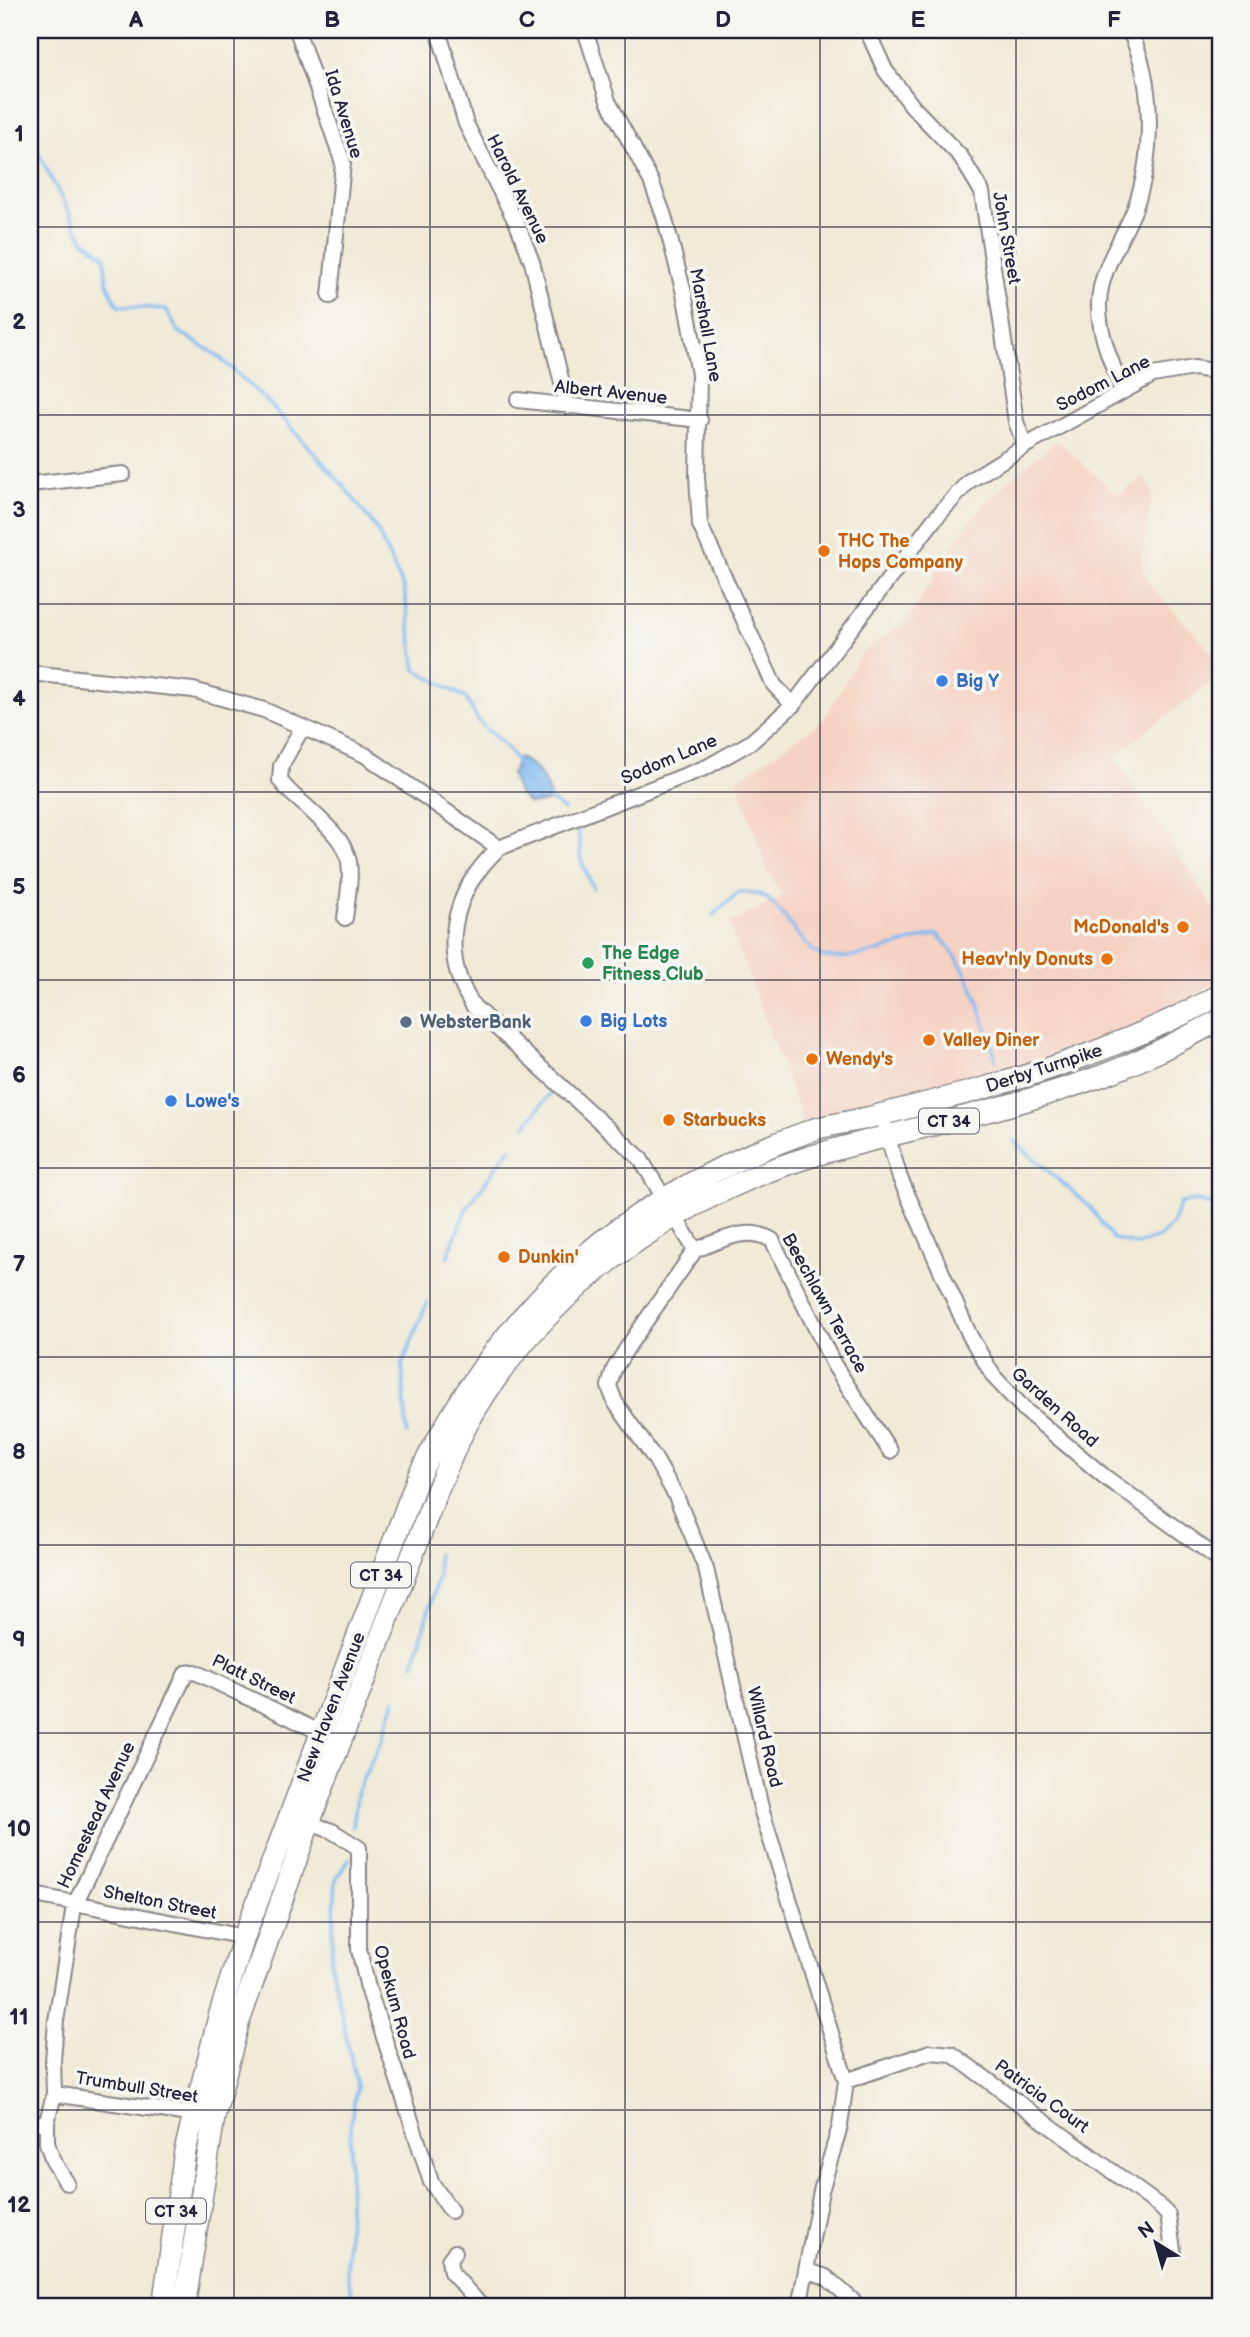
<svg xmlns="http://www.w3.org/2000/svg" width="1250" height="2337" viewBox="0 0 1250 2337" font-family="'Balsamiq Sans',sans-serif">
  <rect width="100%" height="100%" fill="#f6f6f2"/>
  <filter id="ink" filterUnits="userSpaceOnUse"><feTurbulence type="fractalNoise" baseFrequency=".0143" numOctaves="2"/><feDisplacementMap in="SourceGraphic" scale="14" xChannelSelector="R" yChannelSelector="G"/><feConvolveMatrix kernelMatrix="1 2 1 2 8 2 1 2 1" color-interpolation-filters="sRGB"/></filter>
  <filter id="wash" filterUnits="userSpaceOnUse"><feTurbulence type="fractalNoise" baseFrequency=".00686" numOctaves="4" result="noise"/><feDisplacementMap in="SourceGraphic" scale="28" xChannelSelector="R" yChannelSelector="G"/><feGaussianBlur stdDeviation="1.57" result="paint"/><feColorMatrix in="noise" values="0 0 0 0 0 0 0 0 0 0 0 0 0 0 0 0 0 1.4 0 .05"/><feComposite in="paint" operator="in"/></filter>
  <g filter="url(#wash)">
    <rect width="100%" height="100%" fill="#f0ead6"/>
    <path fill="#f5d2c3" d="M1057,440L1117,495L1144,478L1153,492L1142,553L1144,572L1150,585L1220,661V677L1150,727L1115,758L1220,917V982L1155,1017L1041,1063L804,1124L729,924L784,895L769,875L737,780L824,720L860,655L909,618L966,525L1010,479Z"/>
    <path fill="#80b9f1" stroke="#516e96" stroke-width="2" d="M518,758C537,765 546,781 550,798L547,802L529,804L518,793L511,775Z"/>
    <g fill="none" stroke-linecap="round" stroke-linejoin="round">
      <path stroke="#80b9f1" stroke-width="3.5" d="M30,137L83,240L105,256C105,276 107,290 119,306L166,309L178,331L217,355L268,402L342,484L376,528L404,589L416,670L466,698L478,721L508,749L518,764
        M546,796L564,810
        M578,830L582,862L593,888
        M713,915L739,892C745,893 755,892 761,895C785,907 802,953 826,957C856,962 907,941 937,934C973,969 982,1014 996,1060
        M526,1125L551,1092
        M1014,1141L1090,1207L1112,1238L1136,1245L1160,1237L1172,1225L1180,1203L1195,1201L1212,1205
        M447,1258L466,1209L510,1148
        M407,1434L402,1365L427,1303
        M414,1664L438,1576L437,1554
        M353,1827L358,1789L382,1739L395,1700
        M350,1858L336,1878L331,1965L357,2087L351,2120L347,2277L357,2307"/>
    </g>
  </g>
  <g filter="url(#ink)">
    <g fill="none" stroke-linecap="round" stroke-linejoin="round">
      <g stroke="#898688" stroke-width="18">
        <path id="minor" d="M297,30L343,163L330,296
          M438,30L466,124L518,226L532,262L568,407
          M585,30L608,101L651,181L664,216L684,293L699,374L697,476L700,525L774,685L793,705
          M867,30L885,70L913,107L961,157L982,192L1016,422L1025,446
          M1217,371L1220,347
          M1122,390C1112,363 1098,333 1099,303C1100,269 1123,239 1135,208C1154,155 1155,81 1129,30
          M518,400L700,420
          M30,484L123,474
          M30,673L193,690L264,710L365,755L499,848
          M302,728L281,766L280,780C287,791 298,799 307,807C355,851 354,855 345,918
          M881,1114L900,1178L970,1336L994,1377L1026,1411L1105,1477L1220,1560
          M695,1250C720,1241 747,1225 772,1240L834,1365L890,1451
          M309,1823L332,1831L359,1848V1950L368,1988L431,2182L451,2211
          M30,1894L244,1937
          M846,2081L930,2052L952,2054L1158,2205L1168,2215L1173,2250
          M54,2094L202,2116
          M30,2124L47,2122
          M67,2183L53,2161L47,2143V2122L54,2094L53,2061L56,2021L74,1906L186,1673L195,1672L328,1736
          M455,2252L449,2260L451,2272L482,2307
          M806,2270L826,2277L860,2307
          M799,2307L821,2191L840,2126L846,2081L762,1812L706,1569L676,1496L655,1459L615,1402L609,1386L614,1369L629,1345L695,1250L640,1158L474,1007C437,952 453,890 499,848L707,767L751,742L793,705L933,521L969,481L1025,446L1153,375L1194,368L1220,372"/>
      </g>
      <g stroke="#898688" stroke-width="24">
        <path id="highway" d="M163,2307L185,2151L219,2017L244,1937L418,1477C508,1296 625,1196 815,1129C832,1124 850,1122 867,1118C901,1110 935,1101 970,1092C1057,1069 1140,1038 1220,995
          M184,2307L214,2117L238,2024L309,1823L439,1486C447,1467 455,1447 465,1428C538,1293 679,1193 826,1152C917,1127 1011,1109 1101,1076C1142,1061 1181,1040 1220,1020"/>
      </g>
      <use href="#minor" stroke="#fff" stroke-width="14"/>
      <use href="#highway" stroke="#fff" stroke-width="21"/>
    </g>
  </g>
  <path fill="none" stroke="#22223b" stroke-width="2" stroke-opacity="0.55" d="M234,30V2307M430,30V2307M625,30V2307M820,30V2307M1016,30V2307M30,227H1220M30,415H1220M30,604H1220M30,792H1220M30,980H1220M30,1168H1220M30,1357H1220M30,1545H1220M30,1733H1220M30,1922H1220M30,2110H1220"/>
  <g fill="#e8710a" stroke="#f6f6f2" stroke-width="2.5">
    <circle cx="824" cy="551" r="7"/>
    <circle cx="1183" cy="927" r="7"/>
    <circle cx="1107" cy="959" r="7"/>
    <circle cx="929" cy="1040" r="7"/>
    <circle cx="812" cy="1059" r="7"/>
    <circle cx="669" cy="1120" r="7"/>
    <circle cx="504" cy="1257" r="7"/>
  </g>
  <g fill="#3f7fe0" stroke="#f6f6f2" stroke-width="2.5">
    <circle cx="942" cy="681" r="7"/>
    <circle cx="586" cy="1021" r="7"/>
    <circle cx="171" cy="1101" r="7"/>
  </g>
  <circle fill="#2e9e5b" stroke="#f6f6f2" stroke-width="2.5" cx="588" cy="963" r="7"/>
  <circle fill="#5c6f8a" stroke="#f6f6f2" stroke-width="2.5" cx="406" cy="1022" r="7"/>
  <g text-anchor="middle" stroke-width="7" stroke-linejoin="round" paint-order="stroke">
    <g fill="#f6f6f2" stroke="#626272" stroke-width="2">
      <rect x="919" y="1108.5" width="60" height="25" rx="5"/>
      <rect x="351" y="1562.5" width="60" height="25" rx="5"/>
      <rect x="146" y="2198.5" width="60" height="25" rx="5"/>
    </g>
    <g font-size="16" font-weight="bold" fill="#22223b">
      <text x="949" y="1127">CT 34</text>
      <text x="381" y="1581">CT 34</text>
      <text x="176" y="2217">CT 34</text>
    </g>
    <g font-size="18" fill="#22223b" stroke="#f6f6f2">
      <text transform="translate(344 114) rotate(73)" y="6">Ida Avenue</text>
      <text transform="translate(518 189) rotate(64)" y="6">Harold Avenue</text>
      <text transform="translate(1007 238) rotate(80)" y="6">John Street</text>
      <text transform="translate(706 325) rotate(80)" y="6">Marshall Lane</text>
      <text transform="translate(1103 383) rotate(-27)" y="6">Sodom Lane</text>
      <text transform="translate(611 392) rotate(6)" y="6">Albert Avenue</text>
      <text transform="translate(669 759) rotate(-23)" y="6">Sodom Lane</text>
      <text transform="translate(1044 1068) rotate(-18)" y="6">Derby Turnpike</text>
      <text transform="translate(825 1303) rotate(61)" y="6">Beechlawn Terrace</text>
      <text transform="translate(1055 1407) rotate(42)" y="6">Garden Road</text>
      <text transform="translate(254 1679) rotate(26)" y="6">Platt Street</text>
      <text transform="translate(331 1707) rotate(-69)" y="6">New Haven Avenue</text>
      <text transform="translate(765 1737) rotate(77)" y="6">Willard Road</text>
      <text transform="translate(96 1815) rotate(-65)" y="6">Homestead Avenue</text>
      <text transform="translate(160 1902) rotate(11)" y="6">Shelton Street</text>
      <text transform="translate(395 2002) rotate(75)" y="6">Opekum Road</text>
      <text transform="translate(137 2087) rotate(9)" y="6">Trumbull Street</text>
      <text transform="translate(1042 2096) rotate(36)" y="6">Patricia Court</text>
    </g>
    <g font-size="18" font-weight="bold" fill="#c56008" stroke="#f6f6f2" text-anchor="start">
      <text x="838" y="547">THC The<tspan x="838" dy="21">Hops Company</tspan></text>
      <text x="1169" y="933" text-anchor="end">McDonald's</text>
      <text x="1093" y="965" text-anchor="end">Heav'nly Donuts</text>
      <text x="943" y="1046">Valley Diner</text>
      <text x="826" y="1065">Wendy's</text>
      <text x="683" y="1126">Starbucks</text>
      <text x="518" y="1263">Dunkin'</text>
    </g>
    <g font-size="18" font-weight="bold" fill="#366cbe" stroke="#f6f6f2" text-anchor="start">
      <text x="956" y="687">Big Y</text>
      <text x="600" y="1027">Big Lots</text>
      <text x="185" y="1107">Lowe's</text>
    </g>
    <g font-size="18" font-weight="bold" fill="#27864d" stroke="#f6f6f2" text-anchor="start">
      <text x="602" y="959">The Edge<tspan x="602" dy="21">Fitness Club</tspan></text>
    </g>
    <g font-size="18" font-weight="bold" fill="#4e5e75" stroke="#f6f6f2" text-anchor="start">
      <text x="420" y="1028">WebsterBank</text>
    </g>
  </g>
  <rect width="1250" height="2337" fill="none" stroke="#f6f6f2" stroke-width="77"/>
  <g transform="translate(1156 2243) rotate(323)" stroke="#f6f6f2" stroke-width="5" paint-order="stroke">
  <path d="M0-5L12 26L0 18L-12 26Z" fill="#22223b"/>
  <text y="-10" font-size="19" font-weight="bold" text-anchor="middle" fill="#22223b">N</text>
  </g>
  <rect x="38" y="38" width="1174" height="2260" fill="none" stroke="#22223b" stroke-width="2.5"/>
  <g font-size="23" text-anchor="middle" font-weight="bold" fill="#22223b">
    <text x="136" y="27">A</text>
    <text x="332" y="27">B</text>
    <text x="527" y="27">C</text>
    <text x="723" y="27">D</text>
    <text x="918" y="27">E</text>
    <text x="1114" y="27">F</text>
    <text x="19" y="141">1</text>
    <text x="19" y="329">2</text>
    <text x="19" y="517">3</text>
    <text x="19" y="706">4</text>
    <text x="19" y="894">5</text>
    <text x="19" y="1082">6</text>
    <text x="19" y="1271">7</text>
    <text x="19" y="1459">8</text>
    <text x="19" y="1647">9</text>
    <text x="19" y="1836">10</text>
    <text x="19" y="2024">11</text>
    <text x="19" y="2212">12</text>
  </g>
</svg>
